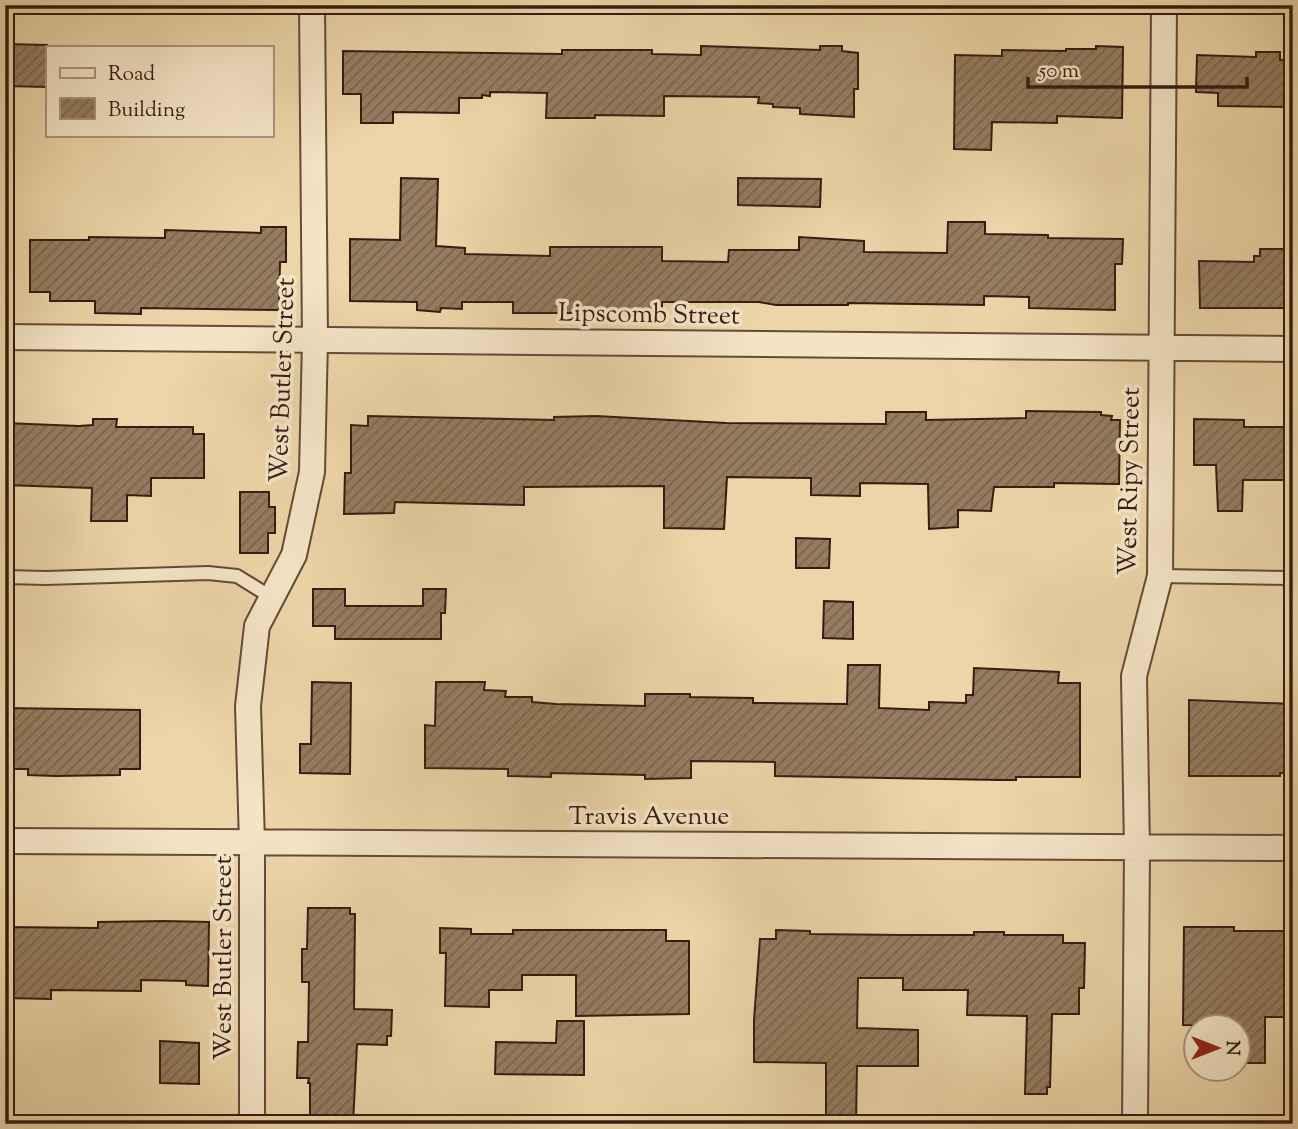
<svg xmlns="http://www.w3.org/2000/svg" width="1298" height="1129" viewBox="0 0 1298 1129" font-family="'Sorts Mill Goudy',serif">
  <defs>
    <pattern id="building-hatch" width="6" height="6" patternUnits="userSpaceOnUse" patternTransform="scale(1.75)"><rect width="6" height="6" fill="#957c60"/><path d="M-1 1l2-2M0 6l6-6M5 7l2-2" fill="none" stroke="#7a654e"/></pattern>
  </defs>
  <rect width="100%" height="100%" fill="#ecd5a8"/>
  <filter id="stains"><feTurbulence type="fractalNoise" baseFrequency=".00286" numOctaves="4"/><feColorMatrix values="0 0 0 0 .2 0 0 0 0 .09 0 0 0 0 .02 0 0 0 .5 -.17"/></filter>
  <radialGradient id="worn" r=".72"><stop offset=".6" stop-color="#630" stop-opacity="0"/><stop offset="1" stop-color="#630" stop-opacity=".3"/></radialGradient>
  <path fill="url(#building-hatch)" stroke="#371c12" stroke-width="2" d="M5,44L47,45V87L5,86Z
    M701,46L820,50V46H842V51L858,53V89H854V117L800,114V108L773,107V104L758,103L759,97L664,96V116L595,115V118H546L547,93L490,92V96L482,95V98H459V113L393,112V123H361V94H343V51L562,54V50H652V54L701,55Z
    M1096,46L1123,47L1122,118L1057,116V123L992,122L991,150L954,149L955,55L1002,56V50L1066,51V49H1096Z
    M1256,52H1280V60H1285V65L1293,66V107L1218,106V93L1196,92L1197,55L1256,57Z
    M401,178L438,179L436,246L465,248V254L550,256V247H662V261L728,262L729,250H799V237L864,241V252L947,253L948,222H985V234L1048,235V238L1123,239L1122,264H1115V310L1029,308V297L984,296V305L848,303V305H776L759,302H662V313H513V302H462V309L441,308L440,312L417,310V302L350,301V239L400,240Z
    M738,178L821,179L820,207L738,205Z
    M261,227H286V262H280L279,310L141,308V314L95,313V301H50V292H30V240H89V237L165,238V230L261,233Z
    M1260,249H1293V308H1200L1199,261L1254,262V256H1260Z
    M1026,411L1101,412V415L1112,416L1111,420H1120L1119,484L1054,483V487H994L991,511L958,510V527L929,529L928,484L860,483V496L811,495V478L727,477L724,529L664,528V486L524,487V505L395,502L394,513L344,514L345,473H351V425L368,426V416L554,420V417L596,416L726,423L886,424V412H926V420L1026,418Z
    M93,419H117L116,427H193V434H204V478H151V496L127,495V521H91L92,488L5,485V423L79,426L93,425Z
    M1194,419L1244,420V427H1293V480H1243L1242,511H1218L1216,465H1194Z
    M240,492H269V507H275V533H268V553H240Z
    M796,538L830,539L829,568H796Z
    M313,589H345V606H423V589H446L445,613H441V639H335V626H313Z
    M824,601L853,602V639L823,638Z
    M848,665H880L879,708L929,710V702L966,703V695H973L974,668L1059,672L1058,683H1080V777H1016V780H1000L775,776V762L691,761V778L645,779V775L551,773V777L508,776V769L425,768V725L435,726L436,682H485L484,690L506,691L505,697H532V702L556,704L645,706V694H690V697L753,698V703L847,704Z
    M312,682L351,683L350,774L300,773V744H311Z
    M1189,700L1293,704V773H1280V776H1189Z
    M5,708L140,710V769H120V775L55,776L28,775V769H5Z
    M308,908H350V914H355L354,1009L392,1010L391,1036H387V1045L357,1044L353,1124H310V1083H308L309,1078H297L298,1042H308L309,982H302V949H307Z
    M164,921L209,922L208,986L186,985V981L141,980V991L51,990V999L5,998V927L98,928V922Z
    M1184,927H1234V931H1293V1017H1265V1063H1238V1026L1183,1025Z
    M440,928L471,929V934H513V930H666V941H689V1014L576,1016V975H522V990H489V1007L445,1006L446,953H440Z
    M776,930L810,931V934L903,935H974V932H1004V935H1063V943H1085L1084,988H1079V1014H1052L1050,1087H1047V1094H1025L1027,1016L967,1015L968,990H903V978H858L857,1028L918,1030V1066H857L856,1124H826V1063L754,1062V1020L760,939H776Z
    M557,1021H584V1075L495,1074L496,1042L556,1043Z
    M160,1041L199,1043V1084L160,1083Z"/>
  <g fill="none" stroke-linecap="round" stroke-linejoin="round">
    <g stroke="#644a38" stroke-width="16">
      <path id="lane" d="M1160,576L1293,578
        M5,577L46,578L208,573L237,576L271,597"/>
    </g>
    <g stroke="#644a38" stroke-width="28">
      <path id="street" d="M5,337L1293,349
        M5,841L1293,848
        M252,1124V843L248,706L257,626L294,555L312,472L315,340L312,5
        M1135,1124L1137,848L1134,676L1160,576L1164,5"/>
    </g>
    <use href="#lane" stroke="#f3e4c6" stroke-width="12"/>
    <use href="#street" stroke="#f3e4c6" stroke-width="24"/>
  </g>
  <g text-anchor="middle" stroke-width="7" stroke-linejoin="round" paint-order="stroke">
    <g font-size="26" fill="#371c12" stroke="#f3e4c6">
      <text transform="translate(649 313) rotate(1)" y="9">Lipscomb Street</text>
      <text transform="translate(281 380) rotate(-88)" y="9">West Butler Street</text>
      <text transform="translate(1128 481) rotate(-89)" y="9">West Ripy Street</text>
      <text x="649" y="824">Travis Avenue</text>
      <text transform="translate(222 958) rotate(-90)" y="9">West Butler Street</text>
    </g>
  </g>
  <rect width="1298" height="1129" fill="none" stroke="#ecd5a8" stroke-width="28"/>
  <rect x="7" y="7" width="1284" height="1115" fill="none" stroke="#371c12" stroke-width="3.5"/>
  <rect x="14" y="14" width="1270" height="1101" fill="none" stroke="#371c12" stroke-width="2"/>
  <rect x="46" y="46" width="228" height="91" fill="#f3e4c6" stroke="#a8947e" stroke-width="2"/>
  <rect x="60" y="68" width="35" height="10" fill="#f3e4c6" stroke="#a8947e" stroke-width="2"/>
  <text x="108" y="80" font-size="21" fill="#371c12">Road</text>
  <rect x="60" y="98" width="35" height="21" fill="url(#building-hatch)" stroke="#a8947e" stroke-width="2"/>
  <text x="108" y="116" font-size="21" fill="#371c12">Building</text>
  <g transform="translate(1217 1048) rotate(90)"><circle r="33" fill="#f3e4c6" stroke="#a8947e" stroke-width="2"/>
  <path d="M0-5L12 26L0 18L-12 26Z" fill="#8f2418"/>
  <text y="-10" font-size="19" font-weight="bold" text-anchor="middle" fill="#371c12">N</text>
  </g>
  <path d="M1028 77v10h219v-10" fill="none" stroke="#371c12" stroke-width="3.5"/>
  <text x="1039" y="77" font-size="21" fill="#371c12" stroke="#f3e4c6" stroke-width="5" paint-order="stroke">50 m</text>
  <rect width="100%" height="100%" filter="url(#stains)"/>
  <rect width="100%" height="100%" fill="url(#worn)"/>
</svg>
